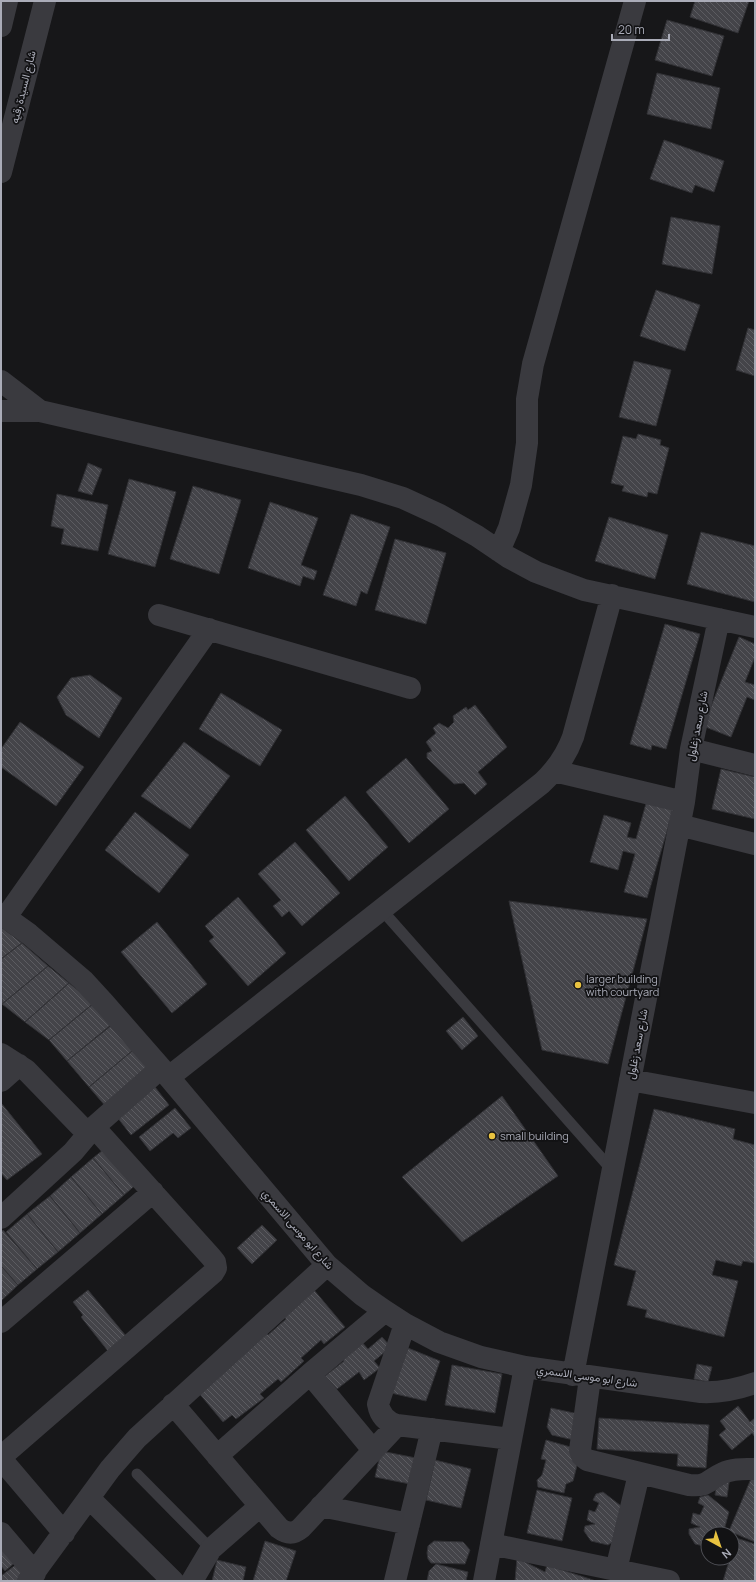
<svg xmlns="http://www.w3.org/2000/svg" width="756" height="1582" viewBox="0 0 756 1582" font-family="Manrope,Vazirmatn,sans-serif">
  <defs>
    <pattern id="building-back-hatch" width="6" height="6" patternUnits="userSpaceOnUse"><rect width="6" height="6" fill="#444449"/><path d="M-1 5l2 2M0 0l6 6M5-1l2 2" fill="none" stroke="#5c5c61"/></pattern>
  </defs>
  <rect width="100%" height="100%" fill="#171719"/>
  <path fill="url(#building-back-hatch)" stroke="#313135" d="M695,1H749L738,33L690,17Z
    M667,20L724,36L712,76L655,60Z
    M657,73L720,88L711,129L647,114Z
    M664,140L724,161L714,192L695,185L692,193L650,179Z
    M671,217L720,226L712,274L662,264Z
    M656,290L700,305L685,351L640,336Z
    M748,328L755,330V376L736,370Z
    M634,361L671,370L656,426L619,417Z
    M638,434L661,440L660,445L669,448L657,494L648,492L647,497L622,491L624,486L611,483L623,436L636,439Z
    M88,463L102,469L92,495L78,491Z
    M129,479L176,492L155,567L108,554Z
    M193,486L241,500L219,574L170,559Z
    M57,494L108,505L98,551L61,544L64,529L51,526Z
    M270,502L318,518L301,565L317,571L314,580L303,576L300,586L248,568Z
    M351,514L390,527L367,594L361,591L356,606L323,595Z
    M609,517L668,535L655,579L595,561Z
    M701,532L755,546V602L687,584Z
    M395,539L446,553L426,624L375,610Z
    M665,624L700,634L666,749L652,745L651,750L630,744Z
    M739,637L755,644V657L745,682L755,685V700L747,697L731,737L703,726Z
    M90,675L122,698L99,738L66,715L57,697L71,678Z
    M221,693L282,730L260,766L199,729Z
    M475,705L507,747L478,772L487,784L475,795L464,783L454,784L427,758V753L432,751L426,742L436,733L433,728L439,723L448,728L454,722L453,716L466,707L468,710Z
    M20,722L84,767L56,806L1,767V749Z
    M184,742L230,776L190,829L141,796Z
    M406,758L449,809L409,843L366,792Z
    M721,769L755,777V819L712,809Z
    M345,796L388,847L349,881L306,830Z
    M647,800L674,808L647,898L624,892L635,854L623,851L618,870L590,862L604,815L631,823L627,837L636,839Z
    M135,812L189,855L159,893L105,850Z
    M295,842L340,893L302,926L289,911L282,917L273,906L281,900L258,874Z
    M238,897L286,953L248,986L209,941L214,937L205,926Z
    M509,901L647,919L608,1064L542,1050Z
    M157,922L207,984L172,1013L121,952Z
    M1,927L22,943L1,959Z
    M22,943L48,966L2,1004L1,959Z
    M48,966L69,983L25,1022L2,1004Z
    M69,983L94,1003L49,1040L25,1022Z
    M94,1003L112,1024L67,1061L49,1040Z
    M463,1017L478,1036L462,1050L446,1031Z
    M117,1021L138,1046L89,1087L67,1061Z
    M138,1046L156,1068L107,1108L89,1087Z
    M155,1087L169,1105L131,1135L117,1117Z
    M502,1096L558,1176L462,1242L402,1177Z
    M2,1104L42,1154L7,1180L1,1173V1105Z
    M175,1108L191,1128L178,1138L173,1133L150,1151L139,1137Z
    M654,1109L735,1129L733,1139L755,1145V1259L754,1263L743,1261L741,1266L716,1260L712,1275L738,1281L724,1337L645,1317L647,1310L627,1305L636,1271L614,1265Z
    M108,1146L139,1182L124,1195L93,1158Z
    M93,1158L124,1195L102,1214L71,1177Z
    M71,1177L102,1214L80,1233L50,1196Z
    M50,1196L80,1233L58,1252L27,1214Z
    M27,1214L58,1252L37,1269L6,1232Z
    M262,1225L277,1240L252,1264L237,1248Z
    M3,1230L37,1269L18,1285L1,1266V1232Z
    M1,1266L18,1285L1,1301Z
    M88,1290L126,1336L108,1351L81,1317L83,1315L73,1302Z
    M314,1290L345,1327L324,1344L321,1340L301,1358L304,1361L281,1382L278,1379L260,1394L264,1398L236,1419L232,1415L223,1422L198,1392L264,1331L268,1335L286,1319L283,1315Z
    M382,1337L391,1347L374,1361L380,1368L364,1380L359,1372L337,1389L325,1376L344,1361L340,1357L360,1340L368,1349Z
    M408,1348L440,1361L426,1401L391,1393Z
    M697,1364L712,1367L708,1382L694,1379Z
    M452,1365L502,1374L495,1413L445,1405Z
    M738,1406L750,1422L755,1418V1437L752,1433L732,1450L719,1435L726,1429L720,1421Z
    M551,1408L592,1417L587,1443L552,1435L547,1427Z
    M599,1418L709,1425L706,1468L677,1466L678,1454L597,1449Z
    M546,1440L581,1450L573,1481L566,1484L564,1493L538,1487L537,1480L542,1475L546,1460L541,1459Z
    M381,1451L416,1458L410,1484L375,1477Z
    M435,1460L471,1469L461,1508L426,1500Z
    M719,1471L730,1476L727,1497L715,1495Z
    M753,1474H755V1542L729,1531Z
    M537,1490L572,1498L562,1541L527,1533Z
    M603,1492L625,1509L617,1539L608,1545L591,1541L584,1531L585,1526L595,1524L587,1520L589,1510L595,1512L599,1503L593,1500L596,1494Z
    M708,1495L729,1512L723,1534H708V1547L695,1544L689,1534V1529L700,1527L691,1523L693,1513L700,1515L704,1506L698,1503L700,1497Z
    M736,1538L755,1544V1581H723L730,1558H732V1551Z
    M1,1540L18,1560L5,1571L1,1566Z
    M265,1541L296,1551L286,1581H253Z
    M434,1541L463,1542L470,1550L465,1564L431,1563L428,1559L427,1553L428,1546Z
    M517,1558L545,1572L547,1565L596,1581H515Z
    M217,1560L246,1567L243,1581H212Z
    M18,1563L26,1574L22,1581H1V1576Z
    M436,1564L468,1572L466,1581H427L429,1571Z"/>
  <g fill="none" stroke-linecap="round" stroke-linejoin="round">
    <path stroke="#3a3a3f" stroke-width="11" d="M381,909L612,1170
      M137,1474L211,1549"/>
    <path stroke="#3a3a3f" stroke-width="22" d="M1,381L40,411
      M1,411H40L361,485L403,498L440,515L477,536L508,557L536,572L584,590L755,627
      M499,551L509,528L521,485L527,443V399L533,364L635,1
      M159,615L410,688
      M691,749L755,765
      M554,771L684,802
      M679,825L755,844
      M1,914L29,934L83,980L105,1004L161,1068L327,1265L362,1295L385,1311L405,1324L439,1342L481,1357L525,1367L701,1392C720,1393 738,1389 755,1383
      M6,917L209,629
      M1,1054L26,1070L87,1133
      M169,1077L542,783C557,769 566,756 573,737L612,595
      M630,1080L755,1103
      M1,1081L19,1065
      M1,1218L73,1152L94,1127L161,1068
      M1,1322L153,1192
      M405,1324L378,1404C380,1415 386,1422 397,1425L511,1439
      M310,1374L373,1450
      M573,1375L684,802L691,749L719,619
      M590,1378L580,1450L582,1456L587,1460L689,1485C709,1487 707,1480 723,1473C733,1468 745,1469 755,1469
      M173,1404L279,1528C287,1534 294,1534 301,1528L397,1425
      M217,1456L310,1374L385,1311
      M1,1457L213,1273L216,1268L215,1262L211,1257L94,1127
      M1,1459L64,1533
      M89,1498L173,1581
      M321,1506L409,1524
      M1,1533L35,1573
      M491,1544L669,1581
      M616,1570L639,1474
      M28,1581L110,1469L137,1438L327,1265
      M192,1581L211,1549L260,1506
      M395,1581L432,1429
      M484,1581L525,1367"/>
    <path stroke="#3a3a3f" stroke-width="22" d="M1,26L7,1
      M1,172L45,1"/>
  </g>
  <g fill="#e8c240" stroke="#121214" stroke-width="1.5">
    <circle cx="578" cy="985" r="4"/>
    <circle cx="492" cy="1136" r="4"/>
  </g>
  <g text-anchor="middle" stroke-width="3.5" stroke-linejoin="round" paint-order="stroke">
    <g font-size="11" fill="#aaacb8" stroke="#121214">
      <text transform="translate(23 87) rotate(-76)" y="4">شارع السيدة رقيه</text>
      <text transform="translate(697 726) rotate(-79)" y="4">شارع سعد زغلول</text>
      <text transform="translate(637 1044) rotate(-79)" y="4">شارع سعد زغلول</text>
      <text transform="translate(298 1229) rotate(49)" y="4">شارع ابو موسى الاسمري</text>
      <text transform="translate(587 1376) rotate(8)" y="4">شارع ابو موسى الاسمري</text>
    </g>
    <g font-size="11" fill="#aaacb8" stroke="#121214" text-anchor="start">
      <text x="586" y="983">larger building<tspan x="586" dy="13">with courtyard</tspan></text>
      <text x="500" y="1140">small building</text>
    </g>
  </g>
  <rect width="756" height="1582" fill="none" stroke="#aaacb8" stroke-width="4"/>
  <g transform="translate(720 1546) rotate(140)"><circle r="19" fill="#121214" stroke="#4f5056"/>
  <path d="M0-3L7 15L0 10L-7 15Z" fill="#e8c240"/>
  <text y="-6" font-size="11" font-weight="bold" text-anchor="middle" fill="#aaacb8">N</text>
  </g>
  <path d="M612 34v6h57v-6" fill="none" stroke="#aaacb8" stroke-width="2"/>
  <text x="618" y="34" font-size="12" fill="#aaacb8" stroke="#121214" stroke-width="3" paint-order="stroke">20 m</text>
</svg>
